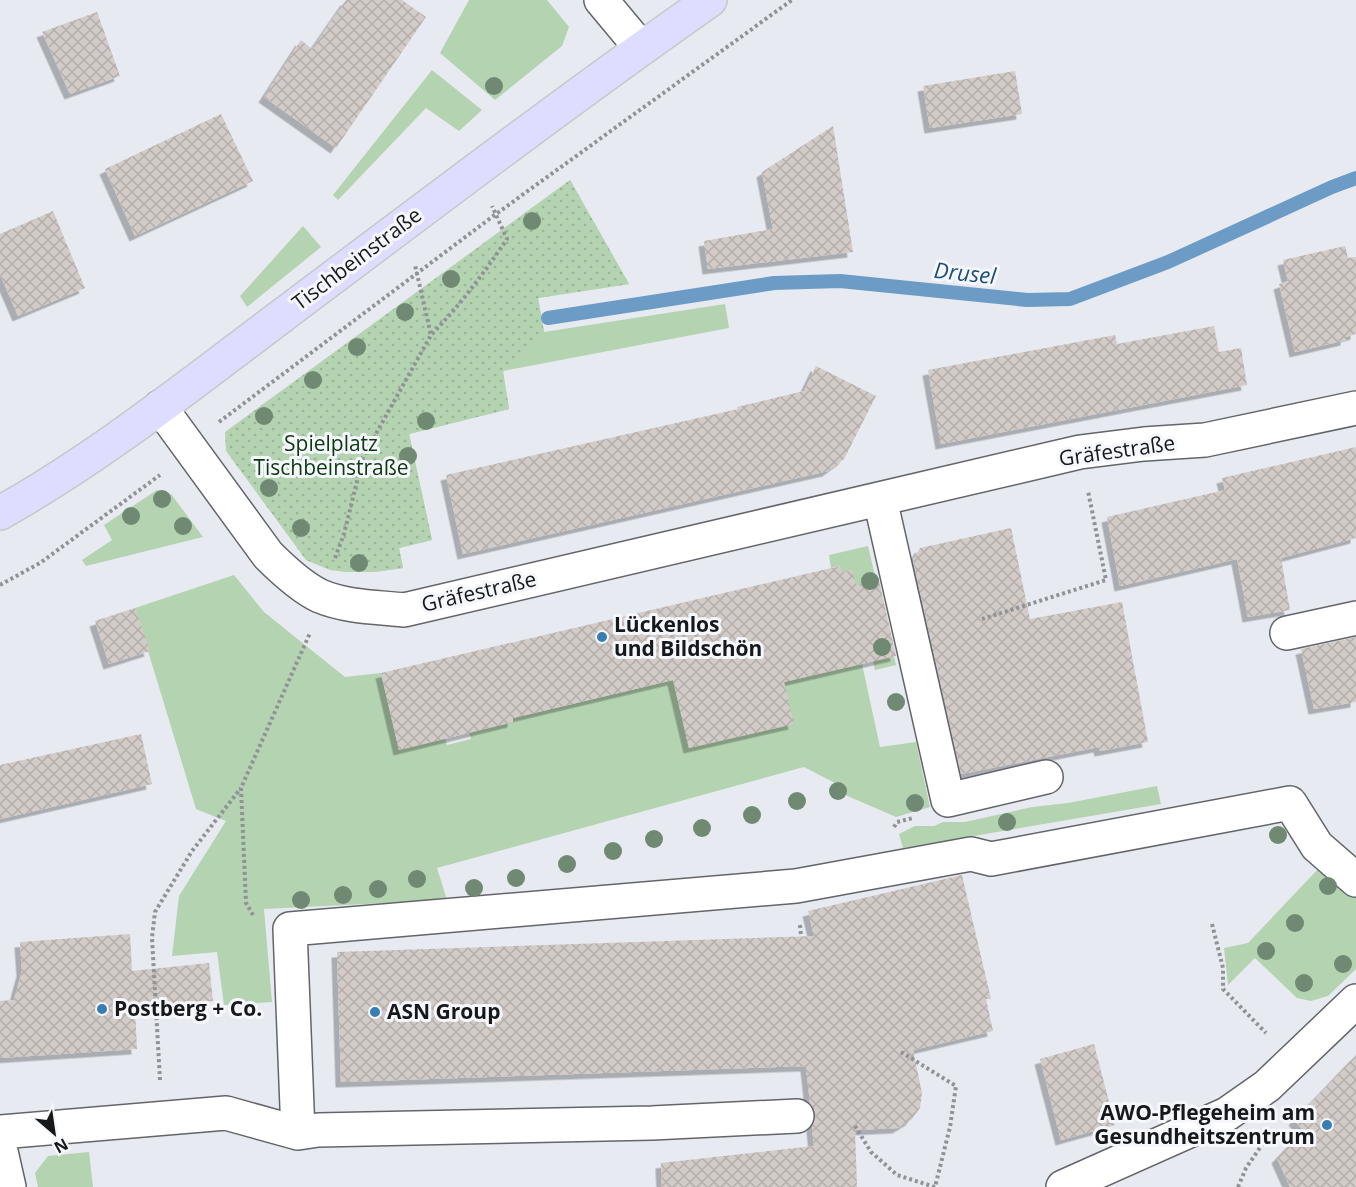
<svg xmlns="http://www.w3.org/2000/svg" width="1356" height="1187" viewBox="0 0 1356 1187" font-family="'Open Sans',sans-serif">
  <defs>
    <pattern id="park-dots" width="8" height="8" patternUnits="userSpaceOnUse" patternTransform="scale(1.5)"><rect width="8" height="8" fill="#b4d3b1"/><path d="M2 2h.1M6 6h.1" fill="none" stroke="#9ab498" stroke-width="1.8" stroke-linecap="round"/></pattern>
    <pattern id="building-cross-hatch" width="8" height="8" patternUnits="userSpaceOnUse" patternTransform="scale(1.5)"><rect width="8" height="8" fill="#d2cbc8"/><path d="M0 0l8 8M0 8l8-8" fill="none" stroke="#b4aeab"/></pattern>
    <filter id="shadow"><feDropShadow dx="-5.5" dy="5.5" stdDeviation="0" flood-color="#0004"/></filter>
  </defs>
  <rect width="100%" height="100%" fill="#e7eaf0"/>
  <path fill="#b4d3b1" d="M469,0H547L569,27L562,46L495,100L440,53Z
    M432,70L482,110L459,131L426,108L338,200L333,195Z
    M570,180L629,284L538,298L544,332L725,304L729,328L503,371L509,409L409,434L432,540L399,548L403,568L374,572H346L360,524L364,486Z
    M303,226L321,247L247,307L240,296Z
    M157,490L171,494L203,537L86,566L82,560L112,540L104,525Z
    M868,546L896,665L875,670L852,571L841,573L839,566L831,568L829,555Z
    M234,575L264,612L345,677L381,673L399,749L445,738L447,745L471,739L469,732L513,722V718L681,678L826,672L862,664L880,747L916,742L930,807L896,817L843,794L839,785L804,767L437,868L447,900L264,909L272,1002L224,1005L217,952L172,956L179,896L226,821L196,809L135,608Z
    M1157,786L1161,804L903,848L899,834L915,826H934L943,822H965L1032,807L1068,803Z
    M1320,867L1356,898V969L1328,996L1311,1001L1297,998L1255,958L1228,985L1224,948L1248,943Z
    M89,1152L93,1187H38L35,1173L48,1156Z"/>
  <path fill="url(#park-dots)" d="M570,180L629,284L538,298L544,332L503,372L509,409L409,434L432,540L399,548L403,568L374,572H346L330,570L306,560L226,451L225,432Z"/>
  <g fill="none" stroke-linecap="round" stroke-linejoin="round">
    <path stroke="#6c9cc5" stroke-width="14" d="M548,318L774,283L840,281L1027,300L1070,299L1168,262L1332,187L1356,178"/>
  </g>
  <path fill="url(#building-cross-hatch)" filter="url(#shadow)" d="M346,0H402L426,17L336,148L264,97L301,40L312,49Z
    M97,12L120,76L70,94L42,32Z
    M1015,71L1022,114L930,128L923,86Z
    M221,114L253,181L135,236L105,169Z
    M833,126L853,252L708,269L704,241L773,229L762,172Z
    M53,211L85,288L18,316L0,274V234Z
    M1345,246L1348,258L1356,257V334L1346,337V340L1295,352L1279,284L1288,281L1283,260Z
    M1214,326L1219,352L1241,348L1247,385L941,444L928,370L1115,335L1117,344Z
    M816,366L876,396L844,459L828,471L463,554L446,475L738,409L737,407L804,391Z
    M1356,447V538L1281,558L1290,610L1248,617L1237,559L1120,586L1107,517L1225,490L1222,478Z
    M1011,528L1030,619L1122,602L1148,742L1100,751L1099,747L961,774L913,560L920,548Z
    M840,566L841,573L852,570L856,585L879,580L896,656L784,682L794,724L689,748L673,680L513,718V722L399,750L381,673Z
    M135,608L150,651L109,664L95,621Z
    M1356,637V702L1314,709L1301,649Z
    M141,734L152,784L0,819V765Z
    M962,875L991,999H986L993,1031L913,1050L922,1093L920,1108L911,1120L898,1128L855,1130L857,1187H662L661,1163L814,1146L812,1127L816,1115L810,1103L806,1066L341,1082L337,952L814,936L808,911Z
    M130,934L132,971L209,963L213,1001L135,1009L137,1049L0,1058V1001L14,1000L22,971L20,942Z
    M1094,1044L1115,1125L1061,1140L1040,1059Z
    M1356,1055V1187H1290L1277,1158L1303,1130L1294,1120Z"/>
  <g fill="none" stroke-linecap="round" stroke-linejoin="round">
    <g stroke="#63656b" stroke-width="36">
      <path id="minor" d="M601,0L641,48
        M160,407L268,555C283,570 301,587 320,596C346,607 376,607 404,610L1080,452L1144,444L1205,440L1356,408
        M880,499L948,800L1046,777
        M1287,633L1356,618
        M0,1132L226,1113L298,1133L318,1130L652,1123L797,1116
        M298,1133L290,929L796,886L971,854L991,859L1290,803L1317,846L1356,880
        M0,1147L9,1187
        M1063,1187L1227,1114L1267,1086L1356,1001"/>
    </g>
    <g stroke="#c7c8c8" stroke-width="36">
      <path id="major" d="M0,513C100,457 191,384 283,315C424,209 565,102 710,0"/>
    </g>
    <path stroke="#909296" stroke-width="4" stroke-dasharray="3 3" stroke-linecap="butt" d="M432,334C461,304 484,273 507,239L492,206
      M219,422L496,214L792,0
      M335,558L344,534L363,457L431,335L415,265
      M0,585L40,563L160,475
      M982,619L1106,580L1088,491
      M894,827L897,822L913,818
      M253,915L246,903L241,788L310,633
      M1212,924L1223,968V989L1266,1033
      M800,925L801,936
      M901,1052L956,1086L950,1127L935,1187
      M160,1080L152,938L155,912L192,851L241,788
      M855,1126L871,1152L897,1175L935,1187
      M1238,1187L1246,1168L1268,1136"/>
    <use href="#minor" stroke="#fff" stroke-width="33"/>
    <use href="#major" stroke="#dfddff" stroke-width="33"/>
  </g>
  <g fill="#6f8972">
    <circle cx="494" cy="86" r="9"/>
    <circle cx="532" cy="221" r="9"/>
    <circle cx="451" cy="279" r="9"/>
    <circle cx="405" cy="312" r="9"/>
    <circle cx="357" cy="347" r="9"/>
    <circle cx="313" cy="380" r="9"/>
    <circle cx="264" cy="416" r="9"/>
    <circle cx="426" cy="421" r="9"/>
    <circle cx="408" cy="456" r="9"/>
    <circle cx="269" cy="488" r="9"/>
    <circle cx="162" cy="499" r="9"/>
    <circle cx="131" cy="516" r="9"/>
    <circle cx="183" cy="526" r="9"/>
    <circle cx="301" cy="528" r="9"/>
    <circle cx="359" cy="563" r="9"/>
    <circle cx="870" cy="581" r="9"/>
    <circle cx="882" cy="647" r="9"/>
    <circle cx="896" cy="702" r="9"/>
    <circle cx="838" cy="791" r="9"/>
    <circle cx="797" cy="801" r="9"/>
    <circle cx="915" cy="803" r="9"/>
    <circle cx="752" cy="815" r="9"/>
    <circle cx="1007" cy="822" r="9"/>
    <circle cx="702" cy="828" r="9"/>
    <circle cx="1278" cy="835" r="9"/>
    <circle cx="654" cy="839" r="9"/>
    <circle cx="613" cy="851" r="9"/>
    <circle cx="567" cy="864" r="9"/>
    <circle cx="516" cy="878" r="9"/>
    <circle cx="417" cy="879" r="9"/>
    <circle cx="1328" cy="886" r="9"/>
    <circle cx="474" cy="888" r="9"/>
    <circle cx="378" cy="889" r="9"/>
    <circle cx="343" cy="895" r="9"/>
    <circle cx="301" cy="900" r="9"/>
    <circle cx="1295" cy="923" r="9"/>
    <circle cx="1266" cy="951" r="9"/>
    <circle cx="1343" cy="964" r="9"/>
    <circle cx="1304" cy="983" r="9"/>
  </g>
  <g fill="#387eb3" stroke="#f5f7fd" stroke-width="2">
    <circle cx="602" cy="637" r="6"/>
    <circle cx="102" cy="1009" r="6"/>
    <circle cx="375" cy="1012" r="6"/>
    <circle cx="1327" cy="1125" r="6"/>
  </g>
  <g text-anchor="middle" stroke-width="6" stroke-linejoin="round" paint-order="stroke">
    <g font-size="21" fill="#17181a" stroke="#f5f7fd">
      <text transform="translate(357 259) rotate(-37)" y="7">Tischbeinstraße</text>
      <text transform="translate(1117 451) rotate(-8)" y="7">Gräfestraße</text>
      <text transform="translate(479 592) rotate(-13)" y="7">Gräfestraße</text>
    </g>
    <g font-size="21" fill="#0c390b" stroke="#f5f7fd">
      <text x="331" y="451">Spielplatz<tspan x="331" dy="24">Tischbeinstraße</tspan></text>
    </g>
    <g font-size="21" font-weight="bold" fill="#17181a" stroke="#f5f7fd" text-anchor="start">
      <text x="614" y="632">Lückenlos<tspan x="614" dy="24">und Bildschön</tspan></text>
      <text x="114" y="1016">Postberg + Co.</text>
      <text x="387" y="1019">ASN Group</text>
      <text x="1315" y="1120" text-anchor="end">AWO-Pflegeheim am<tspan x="1315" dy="24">Gesundheitszentrum</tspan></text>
    </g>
    <g font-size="22" font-style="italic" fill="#184f78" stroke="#f5f7fd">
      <text transform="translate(965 273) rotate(6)" y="8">Drusel</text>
    </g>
  </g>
  <g transform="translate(54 1133) rotate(151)" stroke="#f5f7fd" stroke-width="4.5" paint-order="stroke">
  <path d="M0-4.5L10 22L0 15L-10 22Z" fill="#17181a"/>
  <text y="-9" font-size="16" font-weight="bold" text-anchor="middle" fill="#17181a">N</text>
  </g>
</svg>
